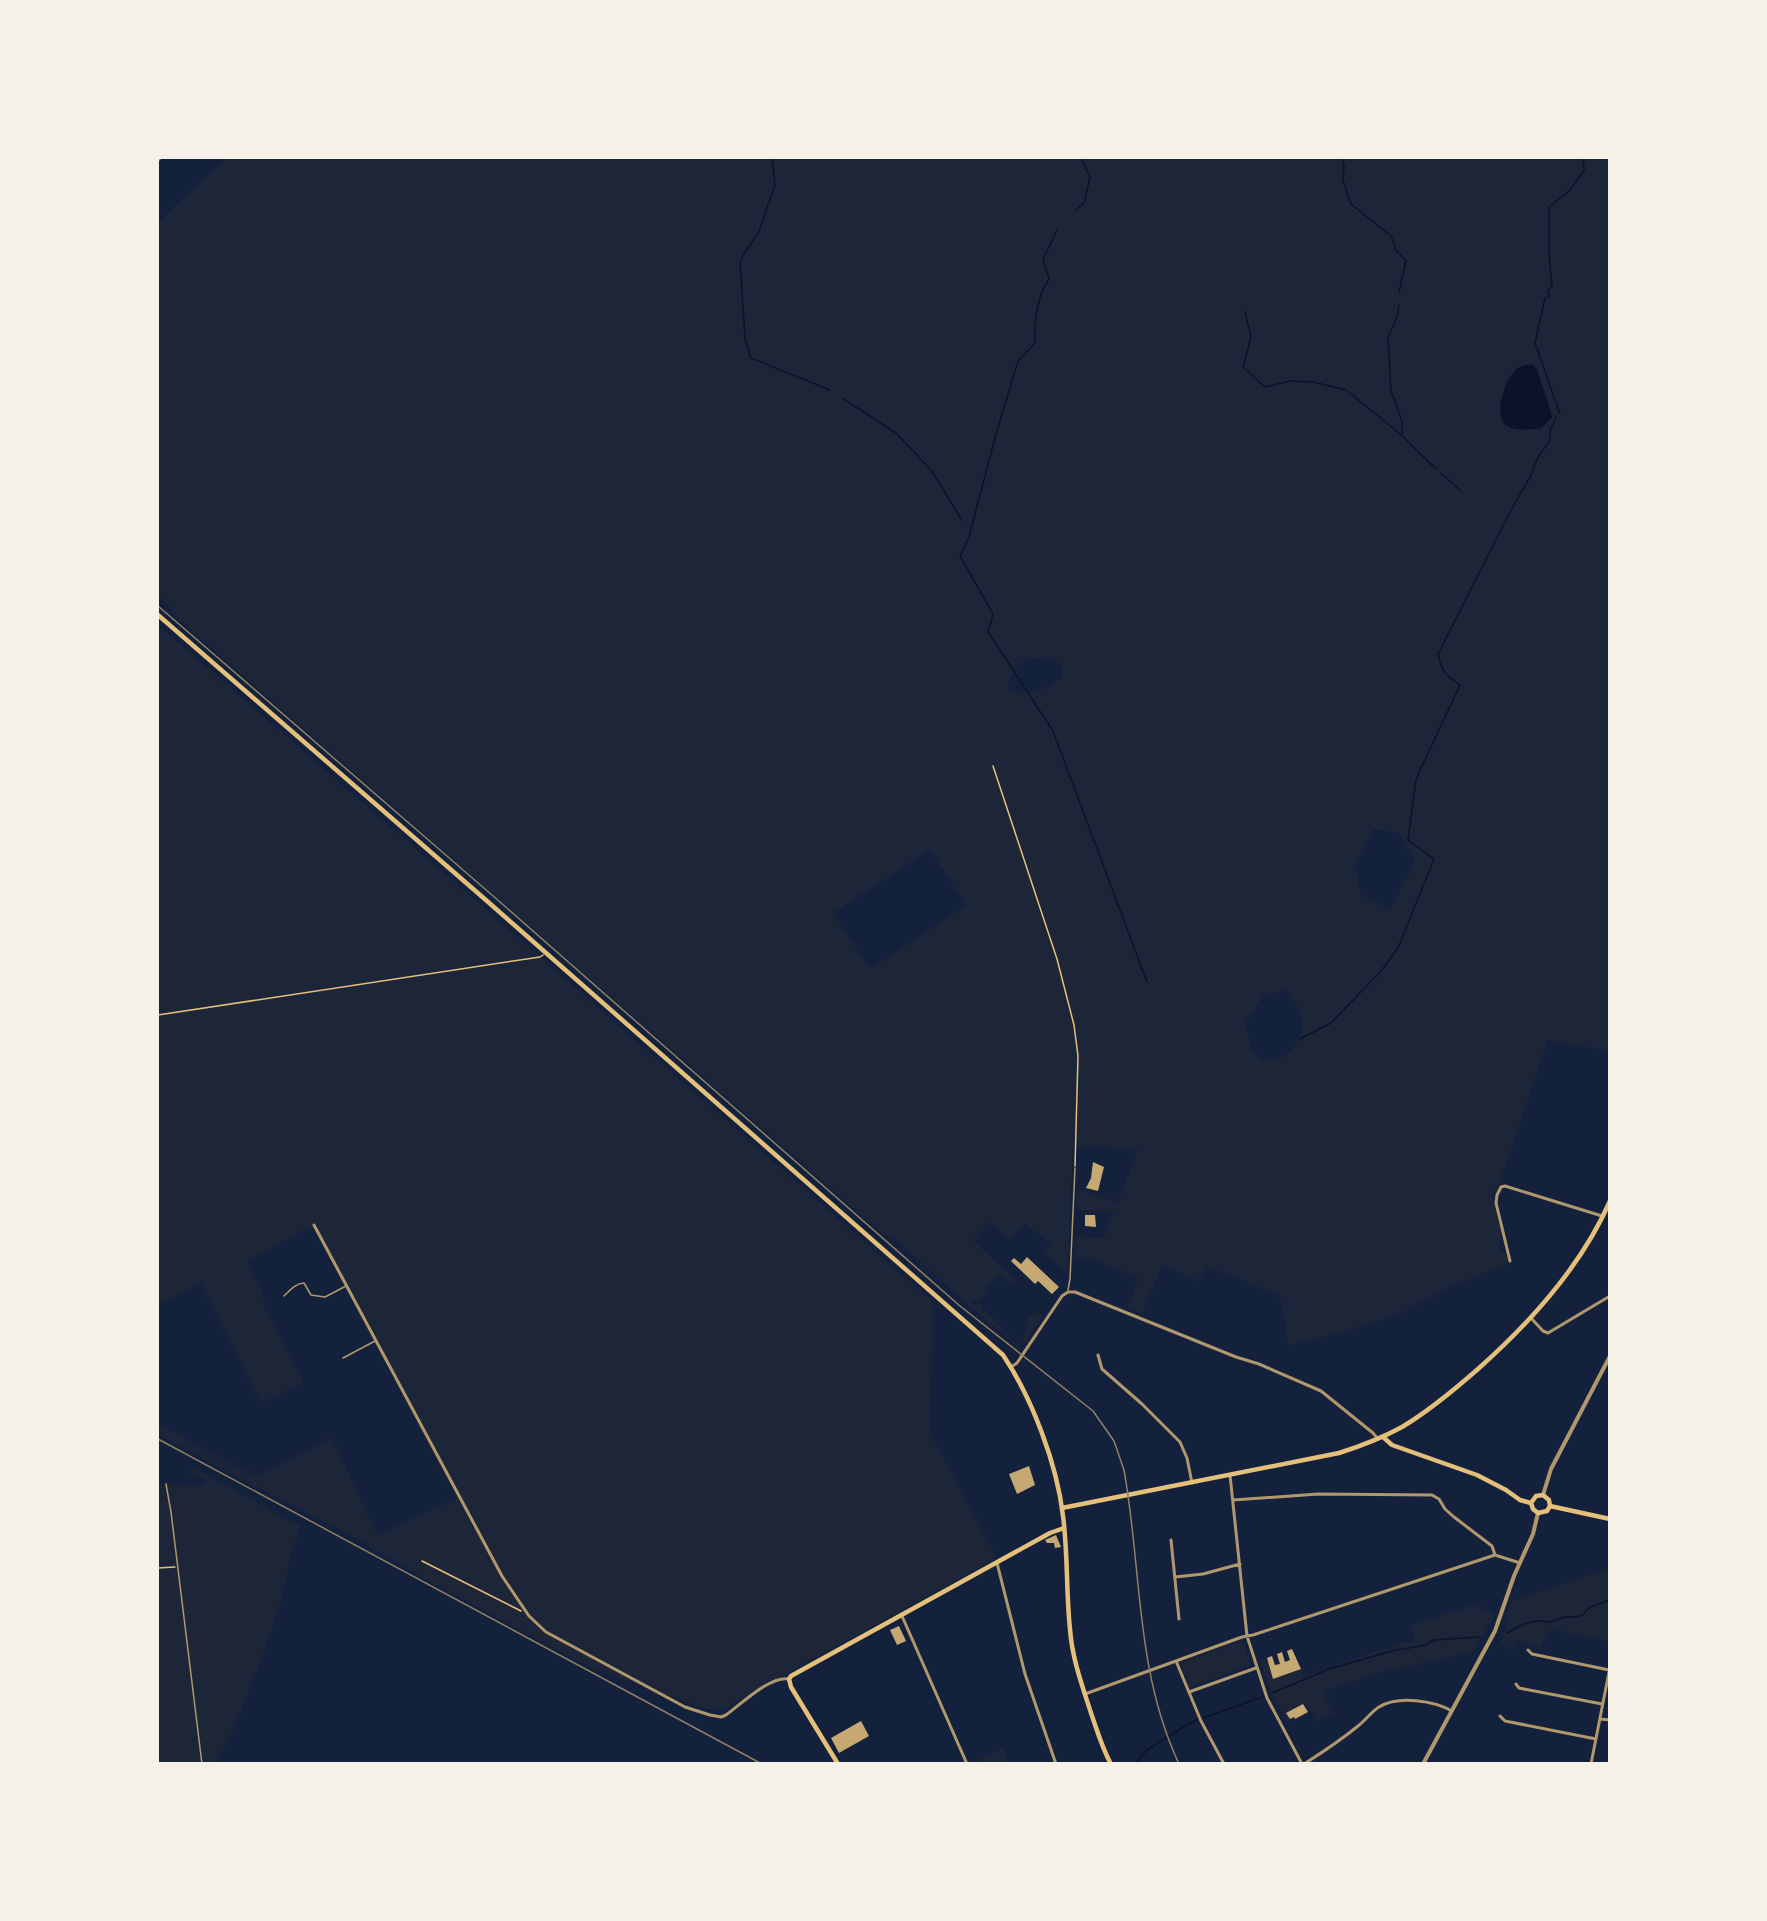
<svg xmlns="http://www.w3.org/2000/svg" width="1767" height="1921" viewBox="0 0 1767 1921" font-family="'PT Sans',sans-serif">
  <rect width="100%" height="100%" fill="#14213d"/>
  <path fill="#1d2539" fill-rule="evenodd" d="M227,158H1609V1051L1548,1040L1499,1184L1492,1194L1501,1234L1499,1245L1500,1252L1506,1253L1509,1263L1454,1285L1397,1315L1325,1337L1289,1345L1279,1293L1259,1287L1207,1266L1200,1281L1162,1266L1142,1314L1128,1308L1138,1278L1095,1260L1074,1259L1075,1237L1103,1238L1114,1212L1076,1210L1077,1189L1118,1202L1138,1149L1073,1146L1067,1273L1044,1252L1051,1245L1025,1223L1009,1240L990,1222L973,1240L1015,1280L1012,1284L1000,1274L996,1275L981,1298V1302L970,1300L974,1304H982V1308L1021,1349L958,1296L895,1239L881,1232L177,618L169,606L158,596V222ZM1047,657L1053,658L1062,667V678C1042,690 1030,699 1007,689C1011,664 1023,658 1047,657ZM1373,829L1399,833L1415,862L1390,910L1361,894L1355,865ZM930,849L966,905L870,969L833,913ZM1288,990C1306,1022 1311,1026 1286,1056L1263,1061L1251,1051L1245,1022L1264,995Z
    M158,625L537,954L933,1302L930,1433L997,1558L725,1708L706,1709L594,1669L421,1577L357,1539L158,1435V1424L257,1476L332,1437L377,1535L457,1498L312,1226L247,1261L266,1300L262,1303L304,1383L261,1403L201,1284L158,1305Z
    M1036,1313L1042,1315L1043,1317L1024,1342L1022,1340L1029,1325L1027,1321L1028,1317Z
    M192,1467L300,1526C290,1553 286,1582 278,1610C261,1662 242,1715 216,1763H158V1482C164,1485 195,1485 204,1485L207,1481L189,1472Z
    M1609,1568V1641L1551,1629L1540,1648L1518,1639L1513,1650L1500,1643C1508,1629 1507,1617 1511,1601Z
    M1479,1603L1480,1607L1495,1615L1473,1652L1383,1672L1323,1691L1333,1713L1317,1722L1313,1711L1310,1712L1305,1703L1286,1713L1291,1721L1288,1723L1273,1696L1260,1660L1267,1658L1273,1679L1301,1669L1304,1677L1385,1648L1386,1650L1394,1649L1393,1645L1415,1641L1410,1626Z
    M1240,1641L1244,1643L1250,1666L1190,1687L1181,1663Z
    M1003,1748L1008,1763H972Z"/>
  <path fill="#0b132b" d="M1524,365H1533L1537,369L1551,412L1552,418L1540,429C1530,429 1517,432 1507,426C1492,416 1505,379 1516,370C1517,368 1522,366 1524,365Z"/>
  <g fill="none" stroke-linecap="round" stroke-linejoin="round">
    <path stroke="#0b132b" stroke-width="1.5" d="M772,158L775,185L758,234L748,247L740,262L745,339L751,358L830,390
      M1342,158L1344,165L1343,180L1351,204L1391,236L1396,250L1406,261L1399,292
      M1076,210L1084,203L1090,177L1081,158
      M1058,228L1043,259L1049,279C1037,297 1034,322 1035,343L1018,361L996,434L969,537L960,556L993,614L988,632L1053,731L1147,982
      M1399,305L1397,317L1388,337L1391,391L1402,421V435
      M1245,312L1251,337L1243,367L1265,387L1291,381L1313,382L1346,390L1400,434L1436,469
      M842,398L896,433L931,470L962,520
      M1560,414L1535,343L1545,298L1549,297L1548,290L1552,287L1549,252V207L1570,190L1584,170L1583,158
      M1441,473L1461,491
      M1300,1039L1331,1023L1381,971L1398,948L1434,859L1408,840L1416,779L1460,685C1445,675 1442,672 1438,654L1509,514L1530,477L1539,455L1550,441V431L1556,417
      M1507,1633L1524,1624L1538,1621L1551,1622L1564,1617H1576L1583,1615L1588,1609L1593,1606L1610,1600
      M1272,1693L1329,1669L1392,1651L1426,1645L1434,1640L1480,1637
      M1203,1718L1262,1697
      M1135,1764L1147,1750L1185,1726L1197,1720"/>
  </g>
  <path fill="#c6a872" d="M1093,1162L1104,1167L1098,1191L1086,1188L1091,1178Z
    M1085,1215H1095L1096,1227L1085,1226Z
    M1027,1257L1059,1287L1052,1294L1038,1281L1035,1284L1011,1261L1014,1258L1021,1264Z
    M1029,1466L1035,1485L1017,1494L1009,1474Z
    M1056,1535L1061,1547L1055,1548L1054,1543H1047L1045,1540Z
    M899,1626L906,1641L897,1645L890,1630Z
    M1292,1649L1301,1669L1273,1679L1267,1658L1272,1656L1275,1665L1280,1664L1277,1654L1282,1652L1285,1662L1290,1660L1287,1651Z
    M1303,1704L1308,1712L1295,1719L1294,1717L1290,1719L1286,1713Z
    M861,1721L869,1736L839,1753L831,1738Z"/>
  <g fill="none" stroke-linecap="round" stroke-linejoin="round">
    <path stroke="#e5c07b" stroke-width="1.5" d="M993,766L1057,959L1074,1025L1078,1056L1075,1166
      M158,1015L540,957L543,955
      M422,1561L521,1611
      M158,1568L175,1567"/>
    <path stroke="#b1986c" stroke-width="1.5" d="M1068,1290L1070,1279L1075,1168
      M284,1296C290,1290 296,1283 304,1283L311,1295L325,1297L346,1286
      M343,1358L375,1341
      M166,1484L171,1512L202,1764"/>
    <path stroke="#b1986c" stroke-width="3" d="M158,160L160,158
      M314,1225L502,1576L529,1616L546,1632L685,1707L710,1715L721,1717L726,1715C741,1704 771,1675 789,1679
      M1510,1261L1496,1203L1497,1195L1501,1187L1505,1186L1602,1216
      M1531,1318L1543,1331L1548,1333L1610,1296
      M1098,1355L1102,1369L1142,1404L1180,1442L1187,1458L1192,1483
      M1011,1367L1017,1363L1062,1296L1068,1292H1075L1236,1357L1259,1364L1321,1391L1373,1433L1378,1439
      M1230,1475L1247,1636L1267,1698L1302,1764
      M1233,1500L1318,1494L1432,1495L1439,1499L1445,1509L1454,1517L1492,1546L1495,1555L1520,1563
      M1171,1540L1179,1619
      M997,1563L1025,1674L1056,1764
      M1175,1577L1203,1574L1240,1564
      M902,1616L967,1764
      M1528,1650L1532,1654L1609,1670
      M1176,1661L1201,1721L1224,1764
      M1516,1684L1519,1688L1602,1704
      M1189,1692L1256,1668
      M1085,1694L1242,1637L1253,1635L1495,1555
      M1500,1716L1505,1721L1596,1739
      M1600,1719L1610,1720
      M1304,1764C1323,1752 1341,1740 1358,1726C1366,1720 1371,1712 1379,1707C1399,1695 1434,1701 1452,1711
      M1591,1764L1610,1667"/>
    <path stroke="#b1986c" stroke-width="4" d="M1543,1495L1551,1469L1610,1356
      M1423,1764L1495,1631L1514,1576L1533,1534L1538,1513"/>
    <path stroke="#e5c07b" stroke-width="4.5" d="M158,615L487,901L1003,1355C1032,1398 1057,1464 1063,1516C1068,1553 1066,1592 1070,1629C1072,1658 1082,1685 1091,1713C1097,1730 1102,1748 1111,1764
      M1383,1437L1392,1445L1477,1475L1506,1490L1520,1500L1531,1503
      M1531,1503L1536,1496L1543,1495L1549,1500L1550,1506
      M1531,1503L1533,1509L1538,1513L1547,1511L1550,1506
      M1550,1506L1610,1519
      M1062,1508L1339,1453C1361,1446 1382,1438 1402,1427C1429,1411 1454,1390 1478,1369C1531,1322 1581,1267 1610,1201
      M838,1764L791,1687L789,1679L791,1676L1050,1533L1064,1528"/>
    <path stroke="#918062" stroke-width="1.5" d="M158,606L492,895L960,1306L1093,1411L1114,1441L1124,1470C1142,1570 1135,1670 1179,1764"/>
    <path stroke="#918062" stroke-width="1.5" d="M158,1439L762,1764"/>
  </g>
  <rect width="1767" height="1921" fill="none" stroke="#f6f1e7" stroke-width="318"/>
</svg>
